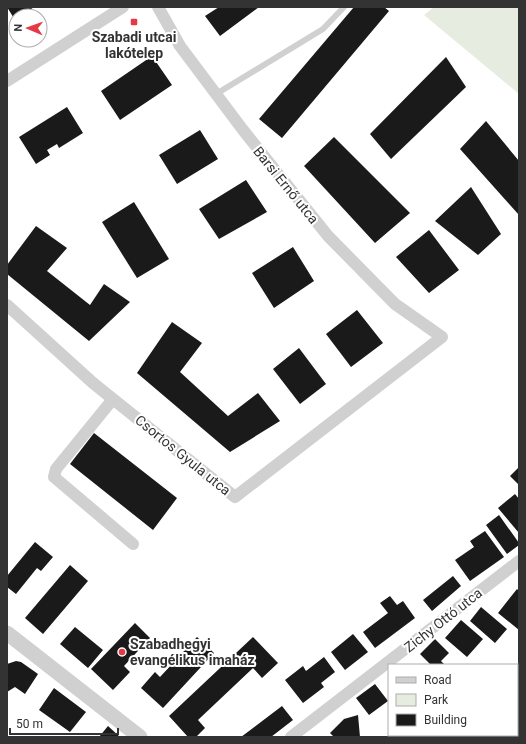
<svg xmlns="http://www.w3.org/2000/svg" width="526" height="744" viewBox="0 0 526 744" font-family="Roboto,sans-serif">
  <rect width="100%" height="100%" fill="#fff"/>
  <path fill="#e6ecdf" d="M434,7H519V94L424,15Z"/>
  <path fill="#1a1a1a" d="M7,7H34L21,16H16L15,20Z
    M219,7H259L220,36L205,16Z
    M354,7H384L389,11L282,138L259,119Z
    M152,56L172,85L120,120L101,91Z
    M446,57L466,87L391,159L370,134Z
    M67,107L83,133L59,148L57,144L47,150L50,155L36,164L19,137Z
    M486,121L519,161V215L460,149Z
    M200,130L218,159L177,184L159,155Z
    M334,137L410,213L375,243L304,166Z
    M246,180L267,212L219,239L199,209Z
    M471,187L501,234L478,255L435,221Z
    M134,202L169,259L137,278L102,222Z
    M36,226L67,248L47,271L90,305L104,284L130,302L89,341L7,274V265Z
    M429,230L459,270L429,293L396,257Z
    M293,247L314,281L274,308L252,273Z
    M357,310L383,343L351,367L326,334Z
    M172,322L202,343L180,372L228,416L258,393L280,421L230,452L137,373Z
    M299,348L326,384L300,404L273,369Z
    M94,433L177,498L153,530L70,464Z
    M519,467V485L510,476Z
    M515,494L519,499V533L498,508Z
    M499,515L519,543V545L507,554L486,525Z
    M485,531L504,557L470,581L455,560L474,547L470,541Z
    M35,542L53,557L41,571L37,568L16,594L7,587V576Z
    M70,565L88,581L43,634L25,618Z
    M453,576L461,586L432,611L423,600Z
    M517,589L519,591V630L498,613Z
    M390,596L397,605L403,601L415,618L375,648L363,632L388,613L380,603Z
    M481,607L507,629L495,643L470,621Z
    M461,620L483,639L467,657L445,638Z
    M135,623L150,638L124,666L130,672L113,690L91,669Z
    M75,627L103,650L88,668L60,644Z
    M353,634L368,652L345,670L331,652Z
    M197,637L214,653L163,708L141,688L155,672L160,677Z
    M253,637L278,663L262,678L253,668L198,720L205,728L196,737H188L169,716Z
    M435,639L449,653L441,661L445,665H431L420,654Z
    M324,657L335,672L321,683L324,687L303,703L285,680L303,666L306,671Z
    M16,661L21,662L38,674L25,694L15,687L7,692V664Z
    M375,684L388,701L369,715L356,698Z
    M54,688L86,712L70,732L39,710Z
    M282,706L293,720L271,737H241Z
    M358,715L360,737H334L330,733L344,719Z
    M108,726L120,737H99Z"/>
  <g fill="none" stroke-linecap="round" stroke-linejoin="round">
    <path stroke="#d0d0d0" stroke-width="6" d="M216,94L323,29L344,7"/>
    <path stroke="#d0d0d0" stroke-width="12" d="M7,81L123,7
      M7,305L93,383L235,497L442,337L395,304L328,236L243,130L180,46L158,7
      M113,399L56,469L54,477L133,544
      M291,737L519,561"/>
    <path stroke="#d0d0d0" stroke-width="15" d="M7,633L140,737"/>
  </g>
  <g fill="#e63946" stroke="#fff" stroke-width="1.5">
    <rect x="130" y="18" width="8" height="8" rx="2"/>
    <circle cx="122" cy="652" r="4"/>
  </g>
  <g text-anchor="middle" stroke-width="4" stroke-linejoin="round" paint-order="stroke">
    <g font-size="14" font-weight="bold" fill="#333" stroke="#fff">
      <text x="134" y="42">Szabadi utcai<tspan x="134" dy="16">lakótelep</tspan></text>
      <text x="130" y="649" text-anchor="start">Szabadhegyi<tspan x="130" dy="16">evangélikus imaház</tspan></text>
    </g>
    <g font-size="14" fill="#333" stroke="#fff">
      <text transform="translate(286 185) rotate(51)" y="5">Barsi Ernő utca</text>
      <text transform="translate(183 455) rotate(39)" y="5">Csortos Gyula utca</text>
      <text transform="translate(443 620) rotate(-38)" y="5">Zichy Ottó utca</text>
    </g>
  </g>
  <rect width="526" height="744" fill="none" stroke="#333333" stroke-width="16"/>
  <rect x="388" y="664" width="130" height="72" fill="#ffffff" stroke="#adadad"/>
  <rect x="396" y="677" width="20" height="6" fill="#d0d0d0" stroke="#adadad"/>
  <text x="424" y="684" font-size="12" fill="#333333">Road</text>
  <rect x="396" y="694" width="20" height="12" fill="#e6ecdf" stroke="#adadad"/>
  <text x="424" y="704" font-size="12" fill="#333333">Park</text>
  <rect x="396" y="714" width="20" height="12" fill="#1a1a1a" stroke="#adadad"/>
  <text x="424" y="724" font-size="12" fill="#333333">Building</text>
  <g transform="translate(28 28) rotate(272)"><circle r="19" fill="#ffffff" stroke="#adadad"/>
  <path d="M0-3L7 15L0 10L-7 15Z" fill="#e63946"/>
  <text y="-6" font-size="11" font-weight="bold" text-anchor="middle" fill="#333333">N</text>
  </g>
  <path d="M10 728v6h108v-6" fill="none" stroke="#333333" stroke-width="2"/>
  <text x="16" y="728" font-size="12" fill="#333333" stroke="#ffffff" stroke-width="3" paint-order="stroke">50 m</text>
</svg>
